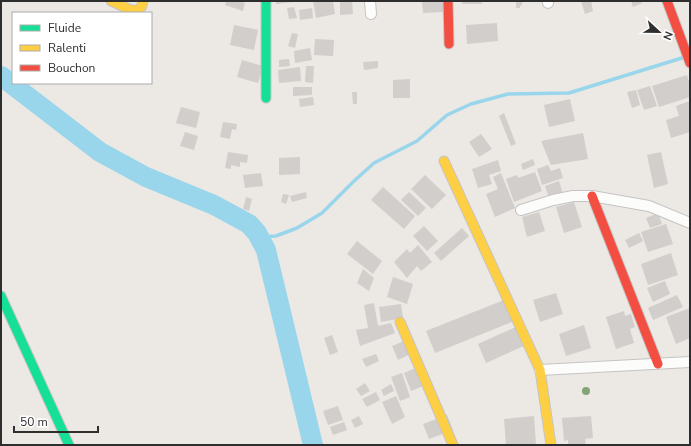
<svg xmlns="http://www.w3.org/2000/svg" width="691" height="446" viewBox="0 0 691 446" font-family="'Nunito Sans',sans-serif">
  <rect width="100%" height="100%" fill="#ece8e4"/>
  <g fill="none" stroke-linecap="round" stroke-linejoin="round">
    <path stroke="#99d6ec" stroke-width="3.5" d="M259,237L276,236L297,228L322,213L353,182L374,163L417,141L447,115L471,104L508,94L569,93L685,57"/>
    <path stroke="#99d6ec" stroke-width="20" d="M1,76L100,152L146,177L214,205L249,224L257,233L266,250L313,445"/>
  </g>
  <path fill="#d1cecb" d="M226,1H239L245,3L243,11L225,5Z
    M276,1H294V2L276,4Z
    M313,1H333L335,14L316,18Z
    M340,1H352L353,14L340,15Z
    M422,1H443V12L423,13Z
    M462,1H482V4H462Z
    M516,1H522V5L520,6V8H516Z
    M581,1H591L593,11L585,14Z
    M631,1H641L642,3L633,7Z
    M294,7L297,18L289,19L287,8Z
    M312,8L313,18L300,20L299,10Z
    M497,23L498,41L467,44L466,25Z
    M234,25L258,30L254,50L230,45Z
    M292,33L298,34L295,48L288,46Z
    M315,39L334,40L333,56L314,55Z
    M310,48L312,60L295,63L294,51Z
    M289,59L290,66L279,67V60Z
    M242,60L263,66L258,83L237,77Z
    M378,61V68L364,70L363,62Z
    M306,66H314L313,83L305,82Z
    M300,67L301,81L279,83L278,70Z
    M687,75L690,85V97L659,107L652,86Z
    M410,79V98H393V80Z
    M650,86L657,106L644,110L637,90Z
    M293,87H312V95L293,96Z
    M636,90L640,105L632,108L627,92Z
    M352,92H357V104H353Z
    M313,97L314,105L300,107L299,99Z
    M570,99L575,121L549,127L544,105Z
    M690,101V132L671,138L666,120L679,116L676,106Z
    M181,107L200,112L196,128L176,123Z
    M504,113L516,144L511,146L499,116Z
    M223,122L237,124L236,130L232,129L230,139L220,137Z
    M185,132L198,136L194,150L180,146Z
    M583,133L588,159L551,165L541,141Z
    M481,134L492,149L479,157L469,142Z
    M228,152L248,155L247,163L240,162V167L231,165V169L225,168Z
    M661,152L668,184L654,188L647,155Z
    M300,157V174L279,175V158Z
    M533,159L535,165L523,170L521,164Z
    M498,160L501,171L489,175L492,184L478,188L472,169Z
    M548,165L551,171L560,168L563,178L542,185L537,169Z
    M535,172L542,191L514,202L506,179L517,175L518,178Z
    M261,173L263,186L245,188L243,175Z
    M501,173L515,208L495,217L486,194L498,189L493,177Z
    M425,175L446,195L432,209L411,189Z
    M559,181L563,194L549,198L545,186Z
    M383,187L415,216L404,229L371,200Z
    M306,192L307,198L292,202L290,196Z
    M409,192L426,208L418,216L401,200Z
    M283,194L289,195L286,204L281,202Z
    M246,197L252,199L249,211L243,209Z
    M574,202L582,227L564,233L556,207Z
    M539,212L545,231L527,237L522,217Z
    M658,213L662,224L650,228L646,218Z
    M666,224L673,244L648,252L641,232Z
    M424,226L438,241L427,251L413,236Z
    M462,228L469,236L441,261L434,253Z
    M639,233L643,241L629,248L625,240Z
    M357,241L382,261L373,274L347,254Z
    M418,245L432,262L421,271L417,266L407,278L394,262L407,249L410,253Z
    M671,253L678,275L648,285L641,264Z
    M363,269L374,278L369,291L357,283Z
    M393,277L413,284L407,304L387,297Z
    M665,281L670,294L653,302L647,288Z
    M556,293L563,314L540,322L533,300Z
    M677,295L683,307L653,320L648,308Z
    M504,300L512,322L435,353L426,331Z
    M374,303L378,326L391,323L395,333L360,346L356,330L368,328L364,305Z
    M401,304L403,318L381,322L379,307Z
    M690,308V338L676,344L666,317Z
    M624,311L625,316L631,314L635,327L630,329L634,343L616,349L606,317Z
    M584,325L591,348L566,356L559,334Z
    M518,326L526,345L486,363L478,344Z
    M332,335L338,352L330,355L324,338Z
    M411,338L417,351L398,360L392,346Z
    M376,354L379,361L366,367L362,359Z
    M422,365L430,383L411,391L404,373Z
    M402,373L410,397L400,401L391,377Z
    M365,383L370,391L361,396L356,389Z
    M391,384L394,391L384,396L381,390Z
    M376,392L380,400L367,407L362,399Z
    M396,396L405,417L392,424L382,402Z
    M338,406L343,420L328,425L323,411Z
    M447,415L453,430L429,439L423,424Z
    M359,416L363,424L355,428L351,420Z
    M534,416L536,445H506L504,419Z
    M591,416L593,438L585,439L586,445H568V440L564,441L562,418Z
    M344,422L347,430L333,435L330,427Z"/>
  <g fill="none" stroke-linecap="round" stroke-linejoin="round">
    <g stroke="#c5c4c5" stroke-width="12">
      <path id="street" d="M370,1L371,14
        M548,1V3
        M521,210L553,200L573,196H592L649,206L690,223
        M540,370L690,362"/>
    </g>
    <g stroke="#c5c4c5" stroke-width="11">
      <path id="fast" d="M266,1V98
        M1,296L69,445"/>
    </g>
    <g stroke="#c5c4c5" stroke-width="11">
      <path id="slow" d="M111,1L131,10H138L142,6L143,1
        M444,161L540,370L551,445
        M400,322L453,445"/>
    </g>
    <g stroke="#c5c4c5" stroke-width="11">
      <path id="jam" d="M448,1L449,44
        M667,1L690,63
        M592,196L658,364"/>
    </g>
    <use href="#street" stroke="#fcfcfb" stroke-width="10"/>
    <use href="#fast" stroke="#16e098" stroke-width="9"/>
    <use href="#slow" stroke="#ffcf43" stroke-width="9"/>
    <use href="#jam" stroke="#f24e42" stroke-width="9"/>
  </g>
  <circle fill="#82a575" cx="586" cy="391" r="4"/>
  <rect width="691" height="446" fill="none" stroke="#2e2e2e" stroke-width="4"/>
  <rect x="12" y="12" width="140" height="72" fill="#ffffff" stroke="#ababab"/>
  <rect x="20" y="25" width="20" height="6" fill="#16e098" stroke="#ababab"/>
  <text x="48" y="32" font-size="12" fill="#2e2e2e">Fluide</text>
  <rect x="20" y="45" width="20" height="6" fill="#ffcf43" stroke="#ababab"/>
  <text x="48" y="52" font-size="12" fill="#2e2e2e">Ralenti</text>
  <rect x="20" y="65" width="20" height="6" fill="#f24e42" stroke="#ababab"/>
  <text x="48" y="72" font-size="12" fill="#2e2e2e">Bouchon</text>
  <g transform="translate(659 32) rotate(112)" stroke="#ffffff" stroke-width="3" paint-order="stroke">
  <path d="M0-3L7 15L0 10L-7 15Z" fill="#2e2e2e"/>
  <text y="-6" font-size="11" font-weight="bold" text-anchor="middle" fill="#2e2e2e">N</text>
  </g>
  <path d="M14 426v6h84v-6" fill="none" stroke="#2e2e2e" stroke-width="2"/>
  <text x="20" y="426" font-size="12" fill="#2e2e2e" stroke="#ffffff" stroke-width="3" paint-order="stroke">50 m</text>
</svg>
